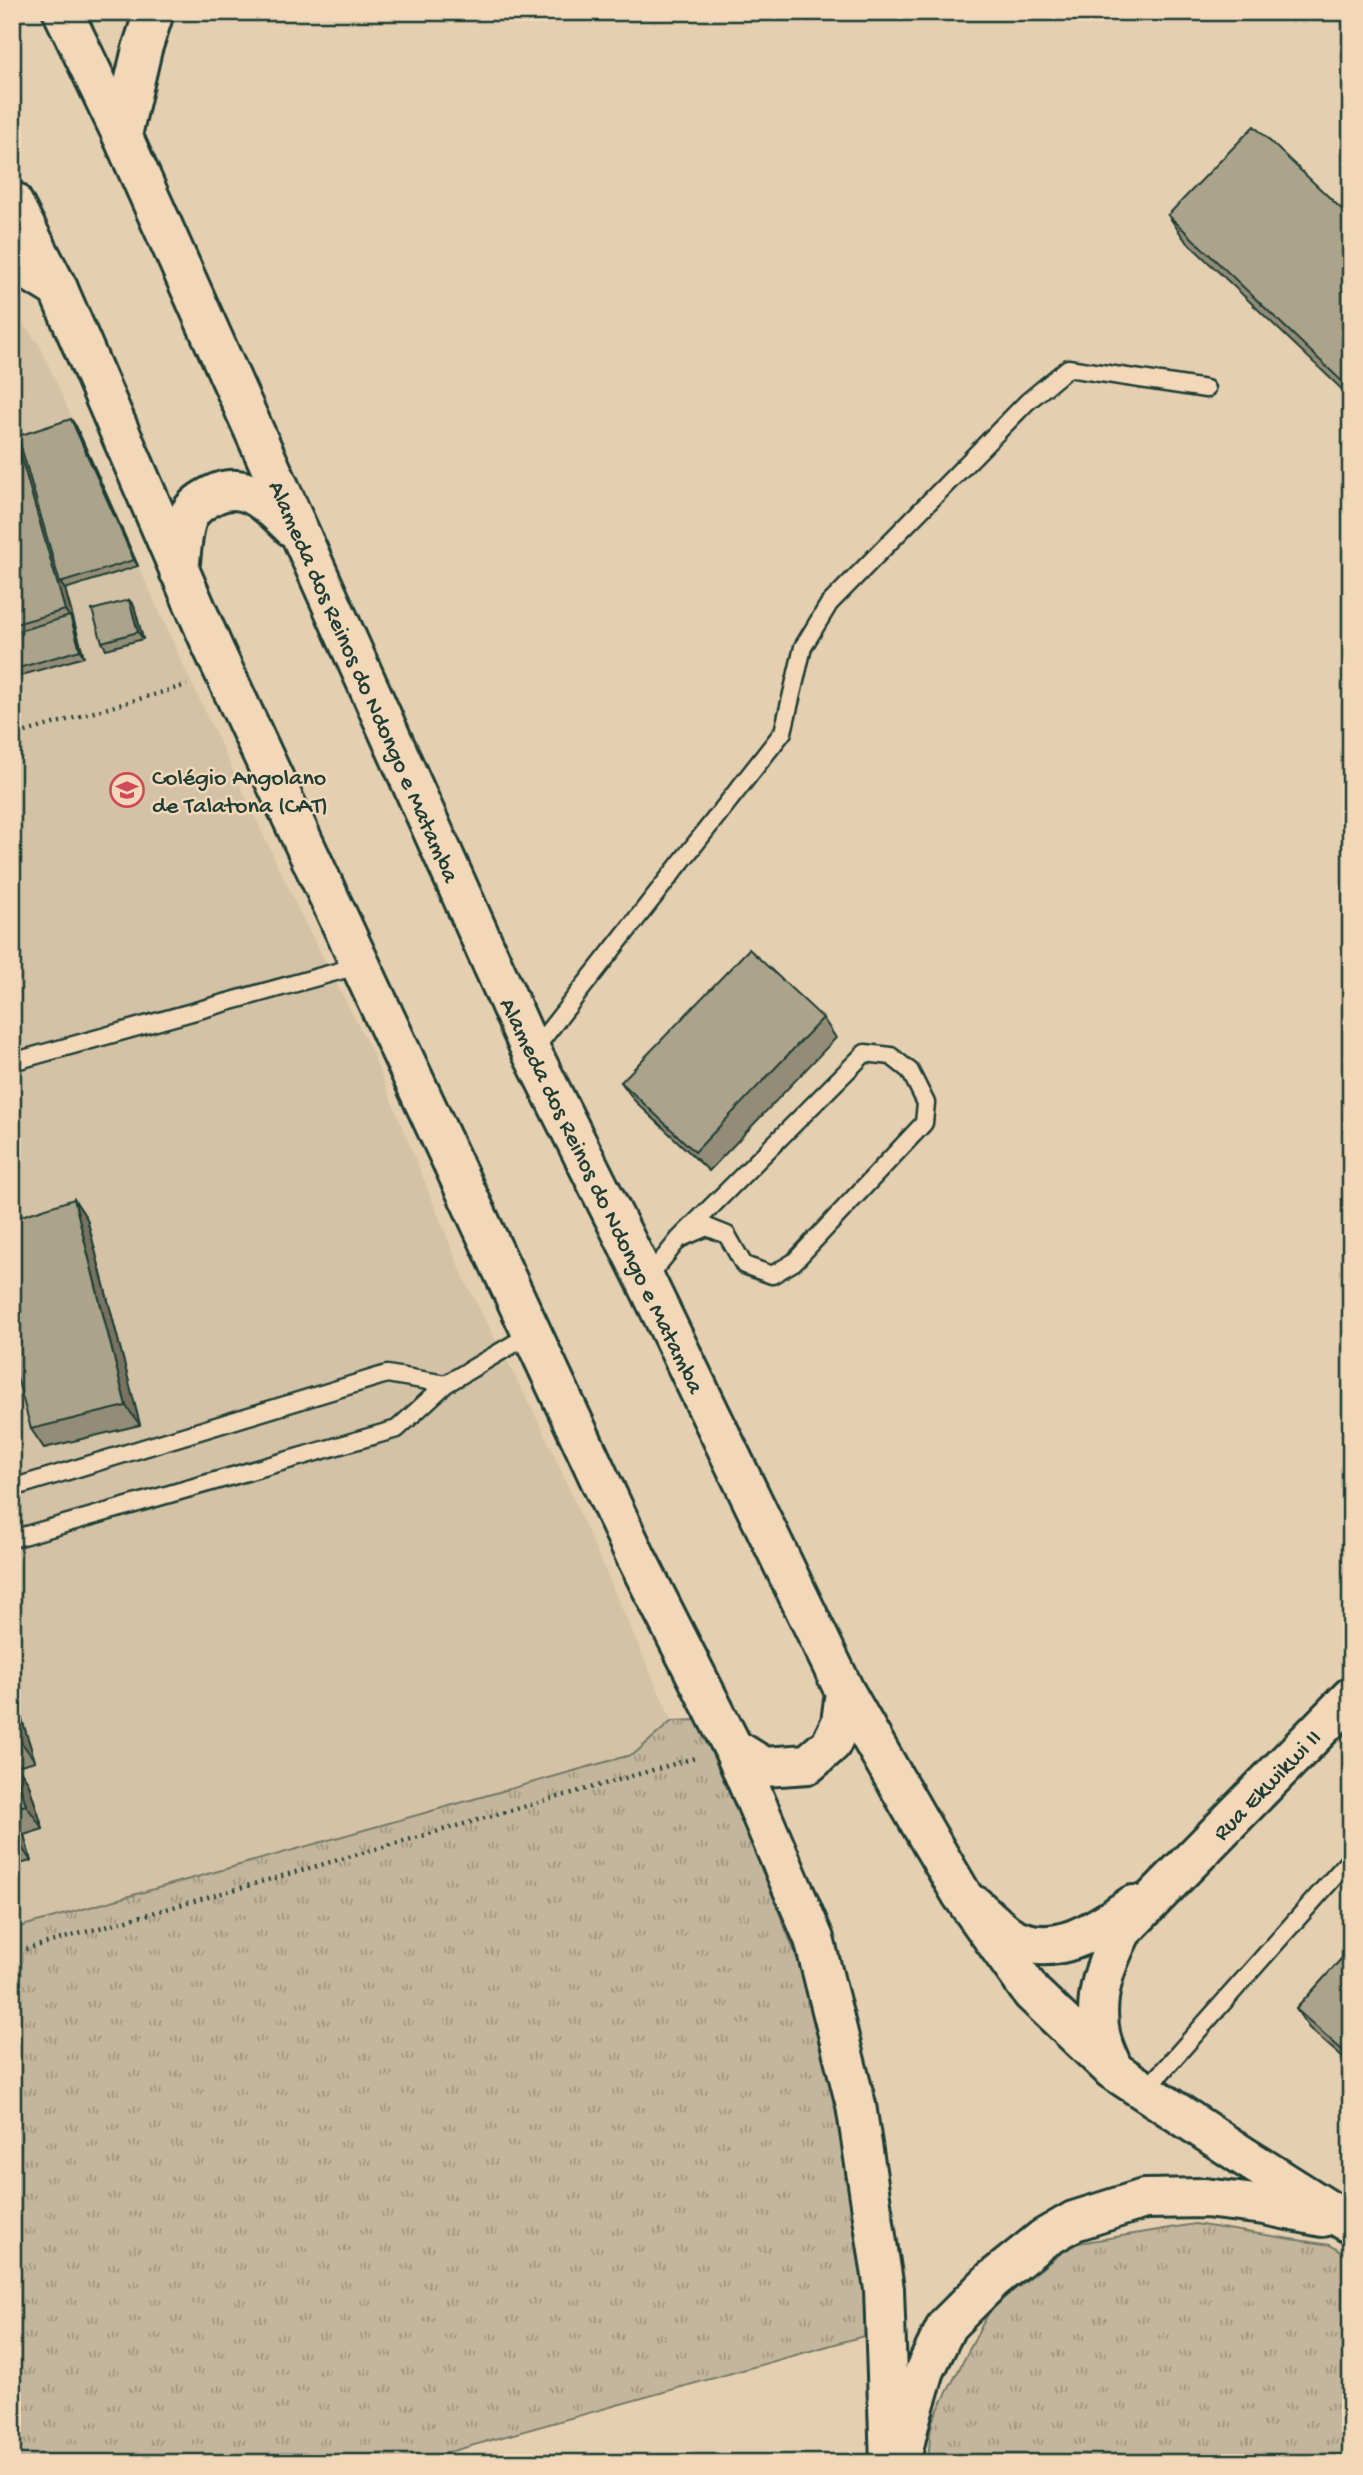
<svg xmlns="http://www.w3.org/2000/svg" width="1363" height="2475" viewBox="0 0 1363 2475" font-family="'Gochi Hand',sans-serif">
  <defs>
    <pattern id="grass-tufts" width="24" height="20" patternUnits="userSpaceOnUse" patternTransform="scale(1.75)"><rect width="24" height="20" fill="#c4b69c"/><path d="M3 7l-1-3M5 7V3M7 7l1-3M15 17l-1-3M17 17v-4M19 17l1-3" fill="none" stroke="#9f9580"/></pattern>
  </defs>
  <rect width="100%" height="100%" fill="#e5cfb1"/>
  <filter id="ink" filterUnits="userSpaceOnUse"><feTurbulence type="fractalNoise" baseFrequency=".0143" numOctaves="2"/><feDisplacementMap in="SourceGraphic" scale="14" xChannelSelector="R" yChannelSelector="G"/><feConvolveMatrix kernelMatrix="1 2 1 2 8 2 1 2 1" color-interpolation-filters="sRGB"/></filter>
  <g filter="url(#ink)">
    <path fill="#d4c2a6" d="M12,310L39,344L180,658L301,915L371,1050L465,1281L541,1426L672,1721L634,1754L12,1928Z"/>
    <path fill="url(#grass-tufts)" stroke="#727a68" stroke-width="2" d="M697,1720L753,1846L799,1963L842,2129L871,2334L410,2463H12V1929L634,1754L672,1721Z
      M1195,2224L1330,2245L1351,2258V2463H928L931,2423L991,2308L1073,2244Z"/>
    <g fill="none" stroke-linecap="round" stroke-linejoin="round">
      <g stroke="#1f3d34" stroke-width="21">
        <path id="service" d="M533,1051L783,732L803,647L829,604L1027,402L1068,368L1206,389
          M12,1062L361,965
          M646,1280L679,1239L865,1053L891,1056L910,1071L926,1103L924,1123L794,1262L772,1275L744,1265L727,1235L707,1227L679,1239
          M12,1488L387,1374L446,1384
          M12,1539L397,1429L446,1384L532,1333
          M1144,2092L1351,1858"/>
      </g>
      <g stroke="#1f3d34" stroke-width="44">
        <path id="tertiary" d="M122,135L142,49L154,12
          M12,261L58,289
          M975,1906C986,1916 997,1927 1008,1935C1051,1962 1098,1930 1133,1905
          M1113,2070C1109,2058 1102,2046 1100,2033C1093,1996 1106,1963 1122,1931L1351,1697"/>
      </g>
      <g stroke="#1f3d34" stroke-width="44">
        <path id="secondary" d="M63,12L122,135L532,1053L646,1281L845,1692L932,1844L962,1895L1032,1993L1113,2070L1243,2156L1349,2223
          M12,201L58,289L213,648L636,1557L733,1748L814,1939L856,2105L884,2289L890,2463
          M179,571C181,556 182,529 188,517C193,506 203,500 213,495C246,478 270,506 292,527
          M733,1748L764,1767L808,1764L831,1744L841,1723L845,1692
          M902,2455L911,2416L925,2370L947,2325L992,2280L1043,2239L1074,2221L1144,2199L1205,2198L1264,2205L1322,2217"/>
      </g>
      <path stroke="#1f3d34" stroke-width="4.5" stroke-dasharray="2 5" stroke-linecap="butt" d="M12,736L187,685
        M12,1953L695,1758"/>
      <use href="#service" stroke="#f2d8b9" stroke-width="16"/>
      <use href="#tertiary" stroke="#f2d8b9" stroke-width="38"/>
      <use href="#secondary" stroke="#f2d8b9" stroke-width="38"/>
    </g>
    <path fill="#938d78" stroke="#1f3d34" stroke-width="2" d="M1168,215L1351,218V398L1185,240Z
      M12,407L20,436L76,426L138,566L65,589L84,657L12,678Z
      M129,600L134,606L143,639L106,649L102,642Z
      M823,1018L836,1038L709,1171L635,1101L621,1082Z
      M74,1199L87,1219L140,1425L44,1448L31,1429Z
      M12,1688L35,1761L17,1766L28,1782L43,1829L24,1835L31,1861L12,1866Z
      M1351,1948V2065L1309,2028L1296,2009Z"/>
    <path fill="#787361" stroke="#1f3d34" stroke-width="2" d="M12,407L63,582L60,583L65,589L74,623L65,610L12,426Z
      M71,419L76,426L138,566L134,560Z
      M129,600L134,606L143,639L138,632Z
      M70,616L74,623L84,657L80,650Z
      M74,1199L87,1219L140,1425L126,1406Z
      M12,1688L35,1761L17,1736L12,1720Z
      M12,1759L28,1782L43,1829L26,1805Z
      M12,1819L24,1835L31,1861L14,1836L12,1831Z"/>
    <path fill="#aba48b" stroke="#1f3d34" stroke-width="2" d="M1254,126L1351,218V390L1168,215Z
      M71,419L134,560L60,583L18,436Z
      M12,426L65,610L12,625Z
      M129,600L138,632L102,642L92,610Z
      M70,616L80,650L12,670V633Z
      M749,949L823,1018L695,1152L621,1082Z
      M74,1199L126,1406L31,1429L12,1359V1219Z
      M12,1720L17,1736L12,1738Z
      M12,1762L26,1805L12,1809Z
      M1351,1948V2058L1296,2009Z"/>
  </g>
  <defs>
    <g id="university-ring" transform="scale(1.75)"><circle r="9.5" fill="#f2d8b9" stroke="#d1495b" stroke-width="1.5"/><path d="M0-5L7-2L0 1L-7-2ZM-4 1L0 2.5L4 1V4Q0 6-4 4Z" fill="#d1495b"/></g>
  </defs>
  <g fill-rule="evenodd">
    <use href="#university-ring" x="127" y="790"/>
  </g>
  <g text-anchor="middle" stroke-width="5" stroke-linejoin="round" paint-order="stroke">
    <g font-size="24" fill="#1f3d34" stroke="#f2d8b9">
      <text transform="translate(365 681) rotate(66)" y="8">Alameda dos Reinos do Ndongo e Matamba</text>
      <text transform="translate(603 1195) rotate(64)" y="8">Alameda dos Reinos do Ndongo e Matamba</text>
      <text transform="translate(1266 1784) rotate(-46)" y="8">Rua Ekwikwi II</text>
    </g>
    <g font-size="24" fill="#1f3d34" stroke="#f2d8b9" text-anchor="start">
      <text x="152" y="784">Colégio Angolano<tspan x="152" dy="28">de Talatona (CAT)</tspan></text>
    </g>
  </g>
  <rect width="1363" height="2475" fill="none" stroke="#f2d8b9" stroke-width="42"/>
  <rect x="21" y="21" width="1321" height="2433" fill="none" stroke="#1f3d34" stroke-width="2.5" filter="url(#ink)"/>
</svg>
